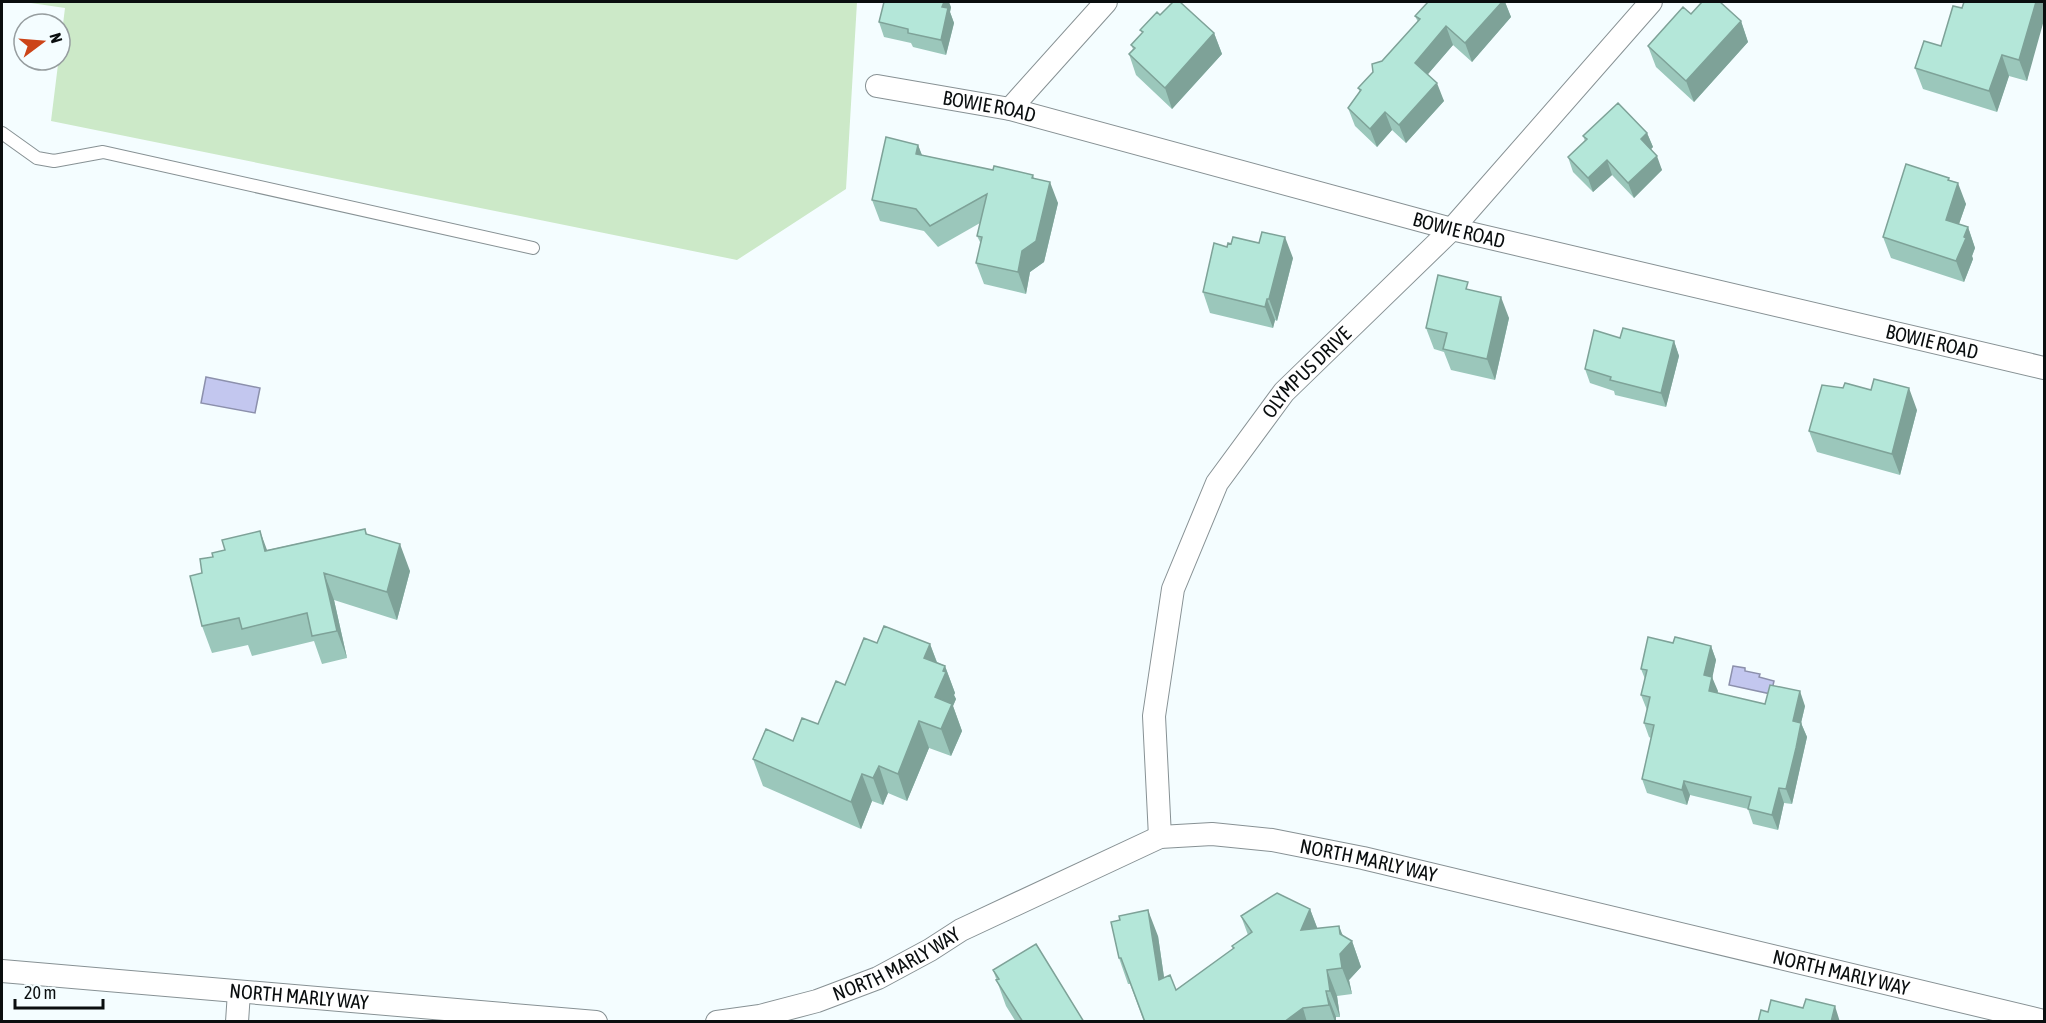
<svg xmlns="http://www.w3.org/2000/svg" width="2046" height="1023" viewBox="0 0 2046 1023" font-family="'Asap Condensed',sans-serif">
  <rect width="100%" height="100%" fill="#f4fdff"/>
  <path fill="#cce9c8" d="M24,2H857L846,189L737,260L51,121L65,8Z"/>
  <path fill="#c3c7ef" stroke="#8c90ac" stroke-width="1.5" d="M206,377L260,388L255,413L201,403Z
    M1733,666L1745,668V671L1760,674L1759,677L1774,681L1771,694L1729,685Z"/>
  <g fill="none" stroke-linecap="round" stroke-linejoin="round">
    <g stroke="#879194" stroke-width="14">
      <path id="lane" d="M2,133L37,158L54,161L103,152L533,248"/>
    </g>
    <g stroke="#879194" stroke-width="24">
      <g id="street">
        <path id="s1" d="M877,86L1010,109L1452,229L2044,368"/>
        <path d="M1010,109L1106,2"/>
        <path id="s2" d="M1160,837L1154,716L1173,589L1217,483L1284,392L1452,229L1651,2"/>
        <path id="s3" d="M2,971L596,1022"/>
        <path d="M237,1022L239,992"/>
        <path id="s4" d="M717,1022L760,1016L817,1001L878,978L930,950L961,930L1160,837L1212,834L1272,840L1363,858L2044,1021"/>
      </g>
    </g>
    <use href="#lane" stroke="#fff" stroke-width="12"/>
    <use href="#street" stroke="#fff" stroke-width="22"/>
  </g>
  <path fill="#9bc7bb" d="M1428,2H1505L1511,17L1472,62L1453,45L1428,74L1444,101L1406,143L1392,130L1377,147L1355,126L1348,108L1360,92L1358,88L1373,72L1382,61L1418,22L1415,16Z
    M2044,2L2027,81L2009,76L1997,112L1923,89L1915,68L1941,46L1962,8Z
    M951,7L950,12L954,23L946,55L913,47L911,43L884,37L879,22Z
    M1691,14L1741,21L1748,42L1694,102L1656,67L1648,46Z
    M1160,15L1214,33L1222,54L1172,109L1136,75L1129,54L1133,49L1131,45L1142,33L1140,30Z
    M1647,133L1653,147L1651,149L1662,170L1634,198L1612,175L1593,192L1573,172L1568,157L1585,141L1583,136Z
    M918,145L922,155L993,170L1033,175L1034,178L1058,203L1044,262L1030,272L1026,294L984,284L976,263L981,244L977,236L980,223L938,247L924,231L880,221L872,200Z
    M1950,180L1966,204L1959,224L1968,227L1975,248L1972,256L1973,259L1964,282L1891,258L1883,237Z
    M1227,247L1293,258L1277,321L1275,320L1273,328L1210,313L1203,292Z
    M1471,290L1509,318L1495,380L1451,370L1444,352L1434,349L1426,328Z
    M1620,338L1674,341L1679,356L1666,407L1615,395L1614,391L1590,383L1585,369Z
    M1917,410L1900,475L1817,452L1809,431Z
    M365,529L367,534L410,571L397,620L334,600L347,658L322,664L314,641L252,656L248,645L212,653L202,626V573L213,557L267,550Z
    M877,643L930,644L937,662L945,666L955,693L954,695L956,699L953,706L962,731L951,756L929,748L907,801L888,793L883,805L872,801L861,829L763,786L753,759L793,741L818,724Z
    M1673,643L1711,646L1716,660L1712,677L1717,693L1765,704L1805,706L1801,723L1807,737L1801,763L1792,804L1784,803L1778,830L1753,824L1748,809L1690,795L1687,805L1647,793L1642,779L1651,738L1649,737L1644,723L1647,710L1641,695L1645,679L1641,669Z
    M1310,909L1317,928L1343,936L1352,941L1361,967L1349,980L1352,994L1337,996L1340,1017H1336V1022H1144L1130,984H1128L1119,958L1158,936L1164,977L1176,990L1233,949L1232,946L1248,935L1241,916Z
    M993,970L1084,1022H1016L1006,1006Z"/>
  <path fill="#7ea298" d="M944,2H949L951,7L950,12L954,23L946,55L941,40L942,7Z
    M1502,2H1505L1511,17L1472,62L1465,43Z
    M2036,2H2044V20L2027,81L2019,60Z
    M1741,21L1748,42L1694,102L1686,81Z
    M1446,26L1453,45L1422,81L1415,63Z
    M1214,33L1222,54L1172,109L1165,88Z
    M2002,55L2009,76L1997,112L1989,91Z
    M1437,83L1444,101L1406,143L1399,125Z
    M1385,112L1392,130L1377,147L1370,129Z
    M1647,133L1653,147L1646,154L1641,139Z
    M918,145L926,166L916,154Z
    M1657,156L1662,170L1634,198L1628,183Z
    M1607,160L1612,175L1593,192L1588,178Z
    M1949,178L1954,194L1958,183L1966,204L1953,241L1946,220Z
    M1050,182L1058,203L1044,262L1030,272L1026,294L1018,272L1022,251Z
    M1968,227L1975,248L1972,256L1973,259L1964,282L1956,261Z
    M1285,237L1293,258L1277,321L1269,299Z
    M1501,297L1509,318L1495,380L1487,359Z
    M1267,299L1275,320L1273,328L1265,307Z
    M1674,341L1679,356L1666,407L1661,393Z
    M1909,388L1917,410L1900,475L1892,454Z
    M260,531L270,558L265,551Z
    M400,544L410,571L397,620L387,592Z
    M324,573L334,600L347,658L337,631Z
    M930,644L940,671L924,658Z
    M1711,646L1716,660L1710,689L1704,675Z
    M945,666L955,693L954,695L956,699L953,706L962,731L951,756L941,729L935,697Z
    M1712,677L1718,691L1715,705L1709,691Z
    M1800,691L1805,706L1801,723L1807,737L1792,804L1786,789L1793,721Z
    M919,721L929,748L907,801L898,774Z
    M879,766L888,793L883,805L873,778Z
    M862,774L872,801L861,829L851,802Z
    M1684,781L1690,795L1687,805L1682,790Z
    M1779,788L1784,803L1778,830L1772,815Z
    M1310,909L1320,935L1301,930Z
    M1148,910L1158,936L1168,1005L1159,980Z
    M1339,926L1347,946L1352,941L1361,967L1349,980L1352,994L1342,968L1340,954V934Z
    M1327,970L1337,996L1340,1017L1330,991Z
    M1326,991L1336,1017V1022H1335L1329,1005Z
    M1835,1006L1840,1022H1831Z
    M1303,1008L1307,1022H1284Z"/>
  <path fill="#b4e7d9" stroke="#7ea298" stroke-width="1.5" d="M884,2H944L942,7L948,8L941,40L908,33V29L879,22Z
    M1173,2H1180L1214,33L1165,88L1129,54L1135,48L1131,45L1143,32L1140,30L1157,12L1160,15Z
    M1428,2H1502L1465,43L1446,26L1415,63L1437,83L1399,125L1385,112L1370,129L1348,108L1361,90L1358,88L1373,72L1372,64L1382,61L1420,19L1415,16Z
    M1702,2H1720L1741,21L1686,81L1648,46L1683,7L1691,14Z
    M1964,2H2036L2019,60L2002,55L1989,91L1915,68L1924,41L1941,46L1953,6L1962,8Z
    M1618,103L1647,133L1641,139L1657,156L1628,183L1607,160L1588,178L1568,157L1587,139L1583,136Z
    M886,137L918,145L916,154L993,170L994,166L1033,175L1032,178L1050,182L1036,241L1022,251L1018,272L976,263L982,237L977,236L987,194L930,226L916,209L872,200Z
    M1906,164L1949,178L1948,180L1958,183L1946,220L1968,227L1964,237L1966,238L1956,261L1883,237Z
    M1262,232L1285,237L1269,299H1267L1265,307L1203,292L1214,243L1227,247L1228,243L1231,244L1233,237L1259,243Z
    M1438,275L1468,282L1466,289L1501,297L1487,359L1443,349L1447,333L1426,328Z
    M1623,328L1674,341L1661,393L1610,380L1611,377L1585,369L1594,330L1620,338Z
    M1874,379L1909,388L1892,454L1809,431L1822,385L1843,388L1845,383L1871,390Z
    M365,529L366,534L400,544L387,592L324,573L337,631L312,636L307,613L242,629L239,618L202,626L190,576L202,573L200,559L213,557L212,553L225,550L222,540L260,531L265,551Z
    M884,626L930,644L924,658L945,666L943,671L946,672L935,697L952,704L941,729L919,721L898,774L879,766L873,778L862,774L851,802L753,759L766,729L793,741L802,718L818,724L836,681L845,685L864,638L877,643Z
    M1648,637L1673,643L1675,637L1711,646L1704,675L1712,677L1709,691L1765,704L1770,685L1800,691L1793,721L1801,723L1796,748L1786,789L1779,788L1772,815L1748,809L1751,797L1684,781L1682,790L1642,779L1654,725L1644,723L1650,697L1641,695L1647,670L1641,669Z
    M1277,893L1310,909L1301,930L1339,926L1340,934L1352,941L1340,954L1342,968L1327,970L1330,991H1326L1329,1005L1303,1008L1284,1022H1145L1121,958H1119L1111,922L1120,920L1119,916L1148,910L1159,980L1170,975L1176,990L1234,948L1232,946L1252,932L1241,916Z
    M1036,944L1084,1022H1023L996,980L999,979L993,970Z
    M1806,999L1835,1006L1831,1022H1758L1761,1010L1768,1012L1771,1000L1803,1008Z"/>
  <g text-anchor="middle" stroke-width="5" stroke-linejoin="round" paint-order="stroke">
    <g font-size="20" fill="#0a0e0f" stroke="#f4fdff">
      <text dy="7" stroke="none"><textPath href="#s1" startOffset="114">BOWIE ROAD</textPath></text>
      <text dy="7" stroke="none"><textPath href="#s1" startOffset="600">BOWIE ROAD</textPath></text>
      <text dy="7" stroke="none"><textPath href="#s1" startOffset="1086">BOWIE ROAD</textPath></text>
      <text dy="7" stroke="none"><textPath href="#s2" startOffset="507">OLYMPUS DRIVE</textPath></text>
      <text dy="7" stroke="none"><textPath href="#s4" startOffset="694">NORTH MARLY WAY</textPath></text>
      <text dy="7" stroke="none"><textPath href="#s4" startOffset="190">NORTH MARLY WAY</textPath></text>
      <text dy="7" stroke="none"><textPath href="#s4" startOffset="1180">NORTH MARLY WAY</textPath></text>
      <text dy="7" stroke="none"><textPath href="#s3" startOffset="298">NORTH MARLY WAY</textPath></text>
    </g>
  </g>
  <rect width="2046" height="1023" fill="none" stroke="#0a0e0f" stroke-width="6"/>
  <g transform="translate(42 42) rotate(74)"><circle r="28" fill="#f4fdff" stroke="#969d9f" stroke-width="1.5"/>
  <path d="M0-4.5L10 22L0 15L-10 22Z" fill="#cc4418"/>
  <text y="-9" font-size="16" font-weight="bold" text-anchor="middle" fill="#0a0e0f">N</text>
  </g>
  <path d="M15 999v9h88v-9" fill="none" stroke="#0a0e0f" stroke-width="3"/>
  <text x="24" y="999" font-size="18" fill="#0a0e0f" stroke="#f4fdff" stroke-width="4.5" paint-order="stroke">20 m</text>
</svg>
